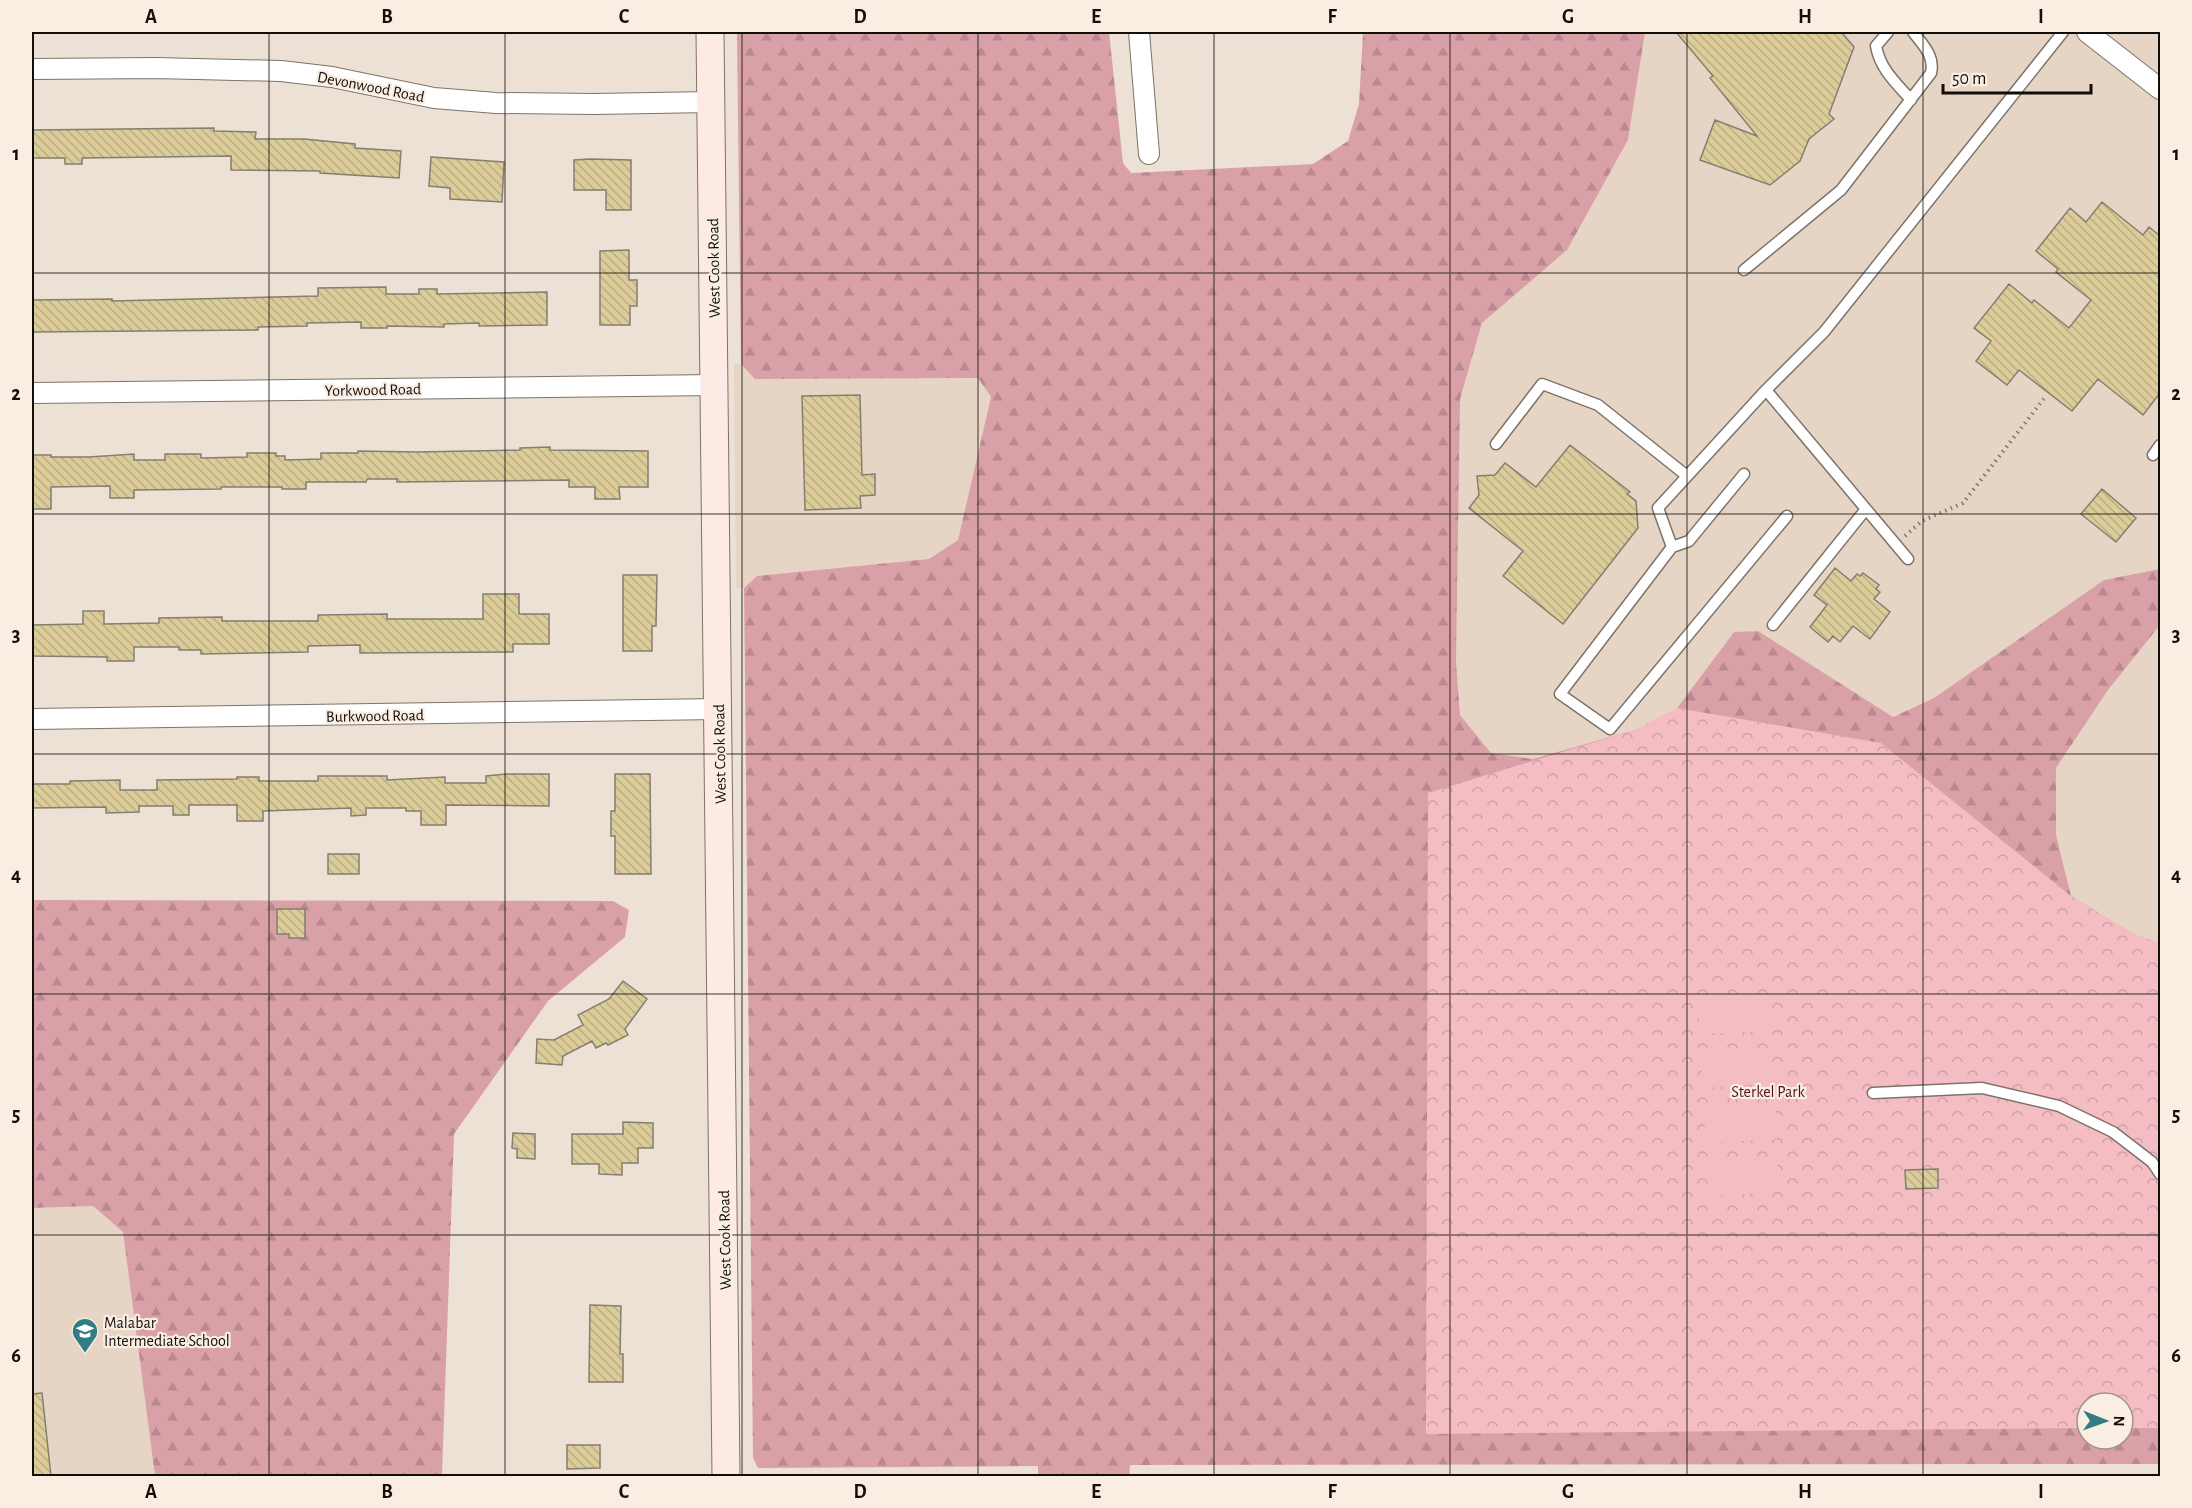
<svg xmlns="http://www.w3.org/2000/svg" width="2192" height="1508" viewBox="0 0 2192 1508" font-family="'Alegreya Sans',sans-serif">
  <defs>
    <pattern id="forest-firs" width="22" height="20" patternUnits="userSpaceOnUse" patternTransform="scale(1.5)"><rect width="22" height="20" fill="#daa0a8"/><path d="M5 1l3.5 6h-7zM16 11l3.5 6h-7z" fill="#ba898f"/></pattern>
    <pattern id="park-crowns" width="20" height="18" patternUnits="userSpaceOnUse" patternTransform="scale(1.5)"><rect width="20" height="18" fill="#f4bcc3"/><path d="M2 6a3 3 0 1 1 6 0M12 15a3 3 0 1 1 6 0" fill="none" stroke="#d0a0a6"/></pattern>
    <pattern id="building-back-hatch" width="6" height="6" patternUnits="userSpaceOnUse" patternTransform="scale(1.5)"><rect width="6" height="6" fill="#dbcc99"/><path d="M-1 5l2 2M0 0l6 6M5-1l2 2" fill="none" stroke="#bbae82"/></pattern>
  </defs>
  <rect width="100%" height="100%" fill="#ede1d6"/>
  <path fill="#e6d4c4" d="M1645,32H2160V569L2104,580L1934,698L1892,717L1758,631L1734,632L1677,708L1634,730L1533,759L1491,753L1460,715L1456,662L1460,399L1482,323L1567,250L1628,140Z
    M734,363L741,364L756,379L978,378L991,397L958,540L929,559L757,576L744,588H736Z
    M2160,625V943L2135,935L2071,896L2056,835V768L2108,690Z
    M93,1206L123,1232L155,1476H32V1208Z"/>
  <path fill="url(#forest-firs)" fill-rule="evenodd" d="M737,32H1109L1123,163L1131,173L1313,164L1348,141L1359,104L1363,32H1645L1628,140L1567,250L1482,323L1460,399L1456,662L1460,715L1491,753L1533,759L1634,730L2160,1215V1464L1130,1465L1129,1476H1038V1466L758,1468L753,1458L744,588L757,576L929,559L958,540L991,397L978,378L755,379L741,364ZM2087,1403H2123V1439H2087Z
    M2160,569V625L2108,690L2056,768V835L2071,896L2135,935L2160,943V1145L1677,708L1734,632L1758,631L1893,717L1934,698L2104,580Z
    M32,900L613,901L629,910L625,937L548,1001L454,1134L442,1476H155L123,1232L93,1206L32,1208Z"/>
  <path fill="url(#park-crowns)" d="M1677,708L1881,743L2071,896L2135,935L2160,943V1428H2123V1403H2087V1428L1426,1434L1428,793L1634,730Z"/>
  <path fill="#f4bcc3" d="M1768,998L1770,1031L1700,1034L1698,1002Z
    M1770,1052L1772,1083L1703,1088L1701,1057Z
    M1775,1106L1777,1139L1706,1143L1704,1110Z
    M1777,1158L1780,1191L1710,1197L1708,1164Z"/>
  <path fill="url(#building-back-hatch)" stroke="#837f72" stroke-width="1.5" d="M1676,32H1841L1854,47L1829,114L1834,119L1809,139L1800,161L1770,185L1700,160L1715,120L1757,136L1710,78L1713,76Z
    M214,128V131L256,132L255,139H304L355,144V148L401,151L399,178L320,173V171L231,170V156L82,158V164H65V158H32V130Z
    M431,157L504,162L502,202L450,199V188L429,186Z
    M590,159L631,160V210H606V190H574V160Z
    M2102,202L2143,235L2149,227L2160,236V393L2143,415L2098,379L2072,411L2019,370L2007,385L1976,361L1991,341L1974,328L2009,284L2032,303L2034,300L2069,328L2091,300L2056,272L2058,269L2036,251L2070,208L2086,222Z
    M629,250V280H637V306H630V325H600V251Z
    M386,287V294H419V289H437V294L547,292V325L479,326V323L444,324V327L387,326V328H361V322L307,323V326L258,327V330L32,332V300L112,299V301L318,296V288Z
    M860,395L862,475L875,474V495L860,496L861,508L805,510L802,396Z
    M1570,445L1630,492L1627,494L1636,501L1638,528L1563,624L1503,576L1523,551L1469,508L1479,495L1477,476L1495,475L1505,463L1536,487Z
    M550,447V450L648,451V487H619L620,499H595V487H569V480L397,482V479H367L366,482H306V489H282V487H221V489L134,490V498H110V486L51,487V509H32V455H51V457H89L134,454V460H165V454H201V458L247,457V453H276V456H285V460L321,459V453H358V451L417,452L520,450V448Z
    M2102,489L2136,518L2116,542L2081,514Z
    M1835,568L1851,581L1857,574L1860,576L1863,573L1879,585L1876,589L1880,592L1874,599L1890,612L1870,639L1853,626L1840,642L1833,636L1828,642L1810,627L1827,605L1814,595Z
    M623,575H657L656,626H652V651H623Z
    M483,594H519V614H549V644H513V652L360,653V645L308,646V652L201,654V650H179V647H134V661H107V657L32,656V625L83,624V611H104V624L159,623V618L222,617V621H318V615L387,614V619H483Z
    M506,774H549V806L446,805V825H421V811H406V808H366V815L351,816V808L263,811V821H237V805H189V815H173V806H139V812L106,813V807L32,808V784H70V781L120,780V790H157V780L237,779V777H259V781H318V776H387V780L445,777V783H486V776Z
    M615,774H650L651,874H615V836H611V811H615Z
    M328,854H359V874H328Z
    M277,909H305V938H289V934H277Z
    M623,981L647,999L625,1029L628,1035L608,1045L606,1043L596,1048L592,1041L563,1056L562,1065L536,1063L537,1039L554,1040L583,1025L578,1015L609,999Z
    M623,1122L653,1123V1148H638V1163H622V1175L599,1174V1164H572V1134H623Z
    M513,1133L535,1134V1159L517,1158V1149L512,1148Z
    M1938,1169V1188L1906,1189L1905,1170Z
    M590,1305L621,1306L620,1354H623V1382H589Z
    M42,1393L51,1476H32V1394Z
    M567,1445H600V1468L567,1469Z"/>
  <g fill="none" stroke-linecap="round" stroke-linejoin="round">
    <g stroke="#7d7369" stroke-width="13">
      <path id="lane" d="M1888,32L1876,46C1880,69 1896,83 1911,100
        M1744,270L1841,190L1931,73C1935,56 1923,45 1913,32
        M1766,390L1908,559
        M1496,444L1542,384L1598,405L1687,476
        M2153,455L2160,445
        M1787,516L1610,729L1560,694L1672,547L1658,508L1766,390L1824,332L2063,32
        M1672,547L1689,541L1744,474
        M1773,625L1866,509
        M1873,1093L1982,1088L2059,1106L2113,1132L2152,1162L2160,1174"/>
    </g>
    <g stroke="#7d7369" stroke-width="22">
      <path id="street" d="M1139,32L1149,154
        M2087,32L2160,89
        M32,69L156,68L281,71L332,77L434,98L496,103L594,104L711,102
        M32,393L715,385
        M32,719L719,709"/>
    </g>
    <g stroke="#7d7369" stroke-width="29">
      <path id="secondary" d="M710,32L726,1476"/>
    </g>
    <path stroke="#817971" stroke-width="4" stroke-dasharray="1.5 4.5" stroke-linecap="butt" d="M1905,536L1922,521L1963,503L2046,396"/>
    <use href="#lane" stroke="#fff" stroke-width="10"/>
    <use href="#street" stroke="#fff" stroke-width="20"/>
    <use href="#secondary" stroke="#fdeae4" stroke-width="27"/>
  </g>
  <path fill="none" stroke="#120e0a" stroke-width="1.5" stroke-opacity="0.55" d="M269,32V1476M505,32V1476M742,32V1476M978,32V1476M1214,32V1476M1450,32V1476M1687,32V1476M1923,32V1476M32,273H2160M32,514H2160M32,754H2160M32,994H2160M32,1235H2160"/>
  <defs>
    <g id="school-pin" transform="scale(1.35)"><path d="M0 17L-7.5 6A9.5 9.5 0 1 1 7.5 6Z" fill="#347c84" stroke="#faeee3"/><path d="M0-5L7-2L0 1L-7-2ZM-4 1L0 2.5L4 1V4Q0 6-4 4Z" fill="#fff"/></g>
  </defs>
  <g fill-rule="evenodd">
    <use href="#school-pin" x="85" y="1331"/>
  </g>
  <g text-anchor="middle" stroke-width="4.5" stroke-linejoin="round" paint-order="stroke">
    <g font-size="16" fill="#120e0a" stroke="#faeee3">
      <text transform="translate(371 86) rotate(11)" y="6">Devonwood Road</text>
      <text transform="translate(713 268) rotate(-91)" y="6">West Cook Road</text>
      <text transform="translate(373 389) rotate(-1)" y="6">Yorkwood Road</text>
      <text transform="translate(375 715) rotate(-1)" y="6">Burkwood Road</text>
      <text transform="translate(719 754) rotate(-91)" y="6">West Cook Road</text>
      <text transform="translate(724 1240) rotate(-91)" y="6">West Cook Road</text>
    </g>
    <g font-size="16" fill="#541022" stroke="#faeee3">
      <text x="1768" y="1097">Sterkel Park</text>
    </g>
    <g font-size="16" fill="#120e0a" stroke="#faeee3" text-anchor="start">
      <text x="104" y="1328">Malabar<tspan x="104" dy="18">Intermediate School</tspan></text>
    </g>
  </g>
  <rect width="2192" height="1508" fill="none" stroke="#faeee3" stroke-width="66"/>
  <g transform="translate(2105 1421) rotate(91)"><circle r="28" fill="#faeee3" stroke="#9d948c" stroke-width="1.5"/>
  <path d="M0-4.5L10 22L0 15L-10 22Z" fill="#347c84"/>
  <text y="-9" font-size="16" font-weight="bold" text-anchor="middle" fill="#120e0a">N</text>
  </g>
  <path d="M1943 84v9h148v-9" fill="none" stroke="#120e0a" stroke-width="3"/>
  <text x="1952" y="84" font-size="18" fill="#120e0a" stroke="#faeee3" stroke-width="4.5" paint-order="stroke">50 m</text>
  <rect x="33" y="33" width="2126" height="1442" fill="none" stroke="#120e0a" stroke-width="2"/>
  <g font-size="20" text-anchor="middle" font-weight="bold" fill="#120e0a">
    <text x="151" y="23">A</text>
    <text x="387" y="23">B</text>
    <text x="624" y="23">C</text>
    <text x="860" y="23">D</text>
    <text x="1096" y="23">E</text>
    <text x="1332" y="23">F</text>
    <text x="1568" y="23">G</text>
    <text x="1805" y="23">H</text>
    <text x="2041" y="23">I</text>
    <text x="16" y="160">1</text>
    <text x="2176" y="160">1</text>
    <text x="16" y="400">2</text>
    <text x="2176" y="400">2</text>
    <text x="16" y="641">3</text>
    <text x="2176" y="641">3</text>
    <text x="16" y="881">4</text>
    <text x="2176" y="881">4</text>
    <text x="16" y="1121">5</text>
    <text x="2176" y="1121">5</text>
    <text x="16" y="1362">6</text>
    <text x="2176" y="1362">6</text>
    <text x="151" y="1498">A</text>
    <text x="387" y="1498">B</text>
    <text x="624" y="1498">C</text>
    <text x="860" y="1498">D</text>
    <text x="1096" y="1498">E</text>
    <text x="1332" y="1498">F</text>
    <text x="1568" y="1498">G</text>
    <text x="1805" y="1498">H</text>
    <text x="2041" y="1498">I</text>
  </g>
</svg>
